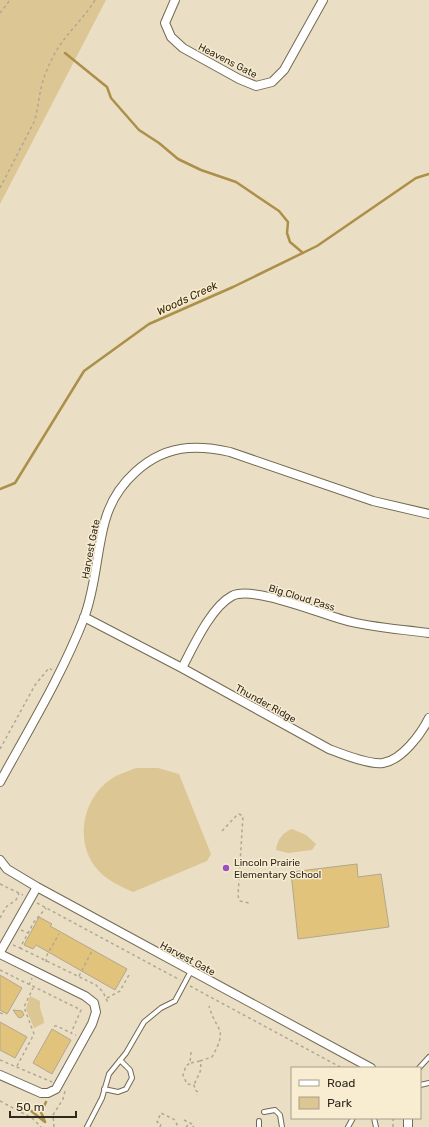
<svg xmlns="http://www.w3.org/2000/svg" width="429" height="1127" viewBox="0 0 429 1127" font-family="Rubik,sans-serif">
  <rect width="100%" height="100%" fill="#eadfc4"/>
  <path fill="#dcc693" d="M0,0H106L0,204Z
    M136,768H158L179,774L211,854L207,861L133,892C120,886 106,880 97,869C73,841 83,794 116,776C122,773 129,771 136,768Z
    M292,829L306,835L316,844L312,850L288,853L276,850C277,840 283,832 292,829Z
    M30,996L40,1001C39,1012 44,1015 44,1023L34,1028L26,1009Z"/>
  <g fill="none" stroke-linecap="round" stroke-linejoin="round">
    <path stroke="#ac8f49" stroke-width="2.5" d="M65,53L107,87L111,98L139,130L159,143L178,159L201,170L236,182L279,211L288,222L287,233L290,242L303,253
      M0,489L15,483L84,371L149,324L233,287L317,246L416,178L429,174
      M30,1110L45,1122
      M45,1122L41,1112L46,1102"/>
  </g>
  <path fill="#e2c37c" stroke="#b2a78e" d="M357,864L358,877L381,874L389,927L298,939L291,872Z
    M39,917L52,924L50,926L127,969L115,990L36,945L33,949L24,945Z
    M0,975L22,988L7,1014L0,1010Z
    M13,1010L22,1011L24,1015L21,1018L18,1017Z
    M0,1022L27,1037L15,1058L0,1050Z
    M52,1029L71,1040L52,1074L33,1063Z"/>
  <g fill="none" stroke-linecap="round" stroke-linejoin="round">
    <g stroke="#736951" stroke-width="6">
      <path id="service" d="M419,1068L429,1057
        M420,1085L429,1083
        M104,1089L118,1092L126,1089L132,1078L130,1070L120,1060
        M264,1112L275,1110L280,1115L282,1127
        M374,1118L376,1127
        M87,1127L102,1098L109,1074L126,1053L144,1022L161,1008L175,1001L191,971
        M259,1127V1121
        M348,1127L353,1118"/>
    </g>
    <g stroke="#736951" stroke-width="10">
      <path id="minor" d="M175,0L165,23L171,37L183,48L239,79L256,86L272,82L284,70L323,0
        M84,617L182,668L329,749C342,754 369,765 383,763C402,760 421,734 429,718
        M182,668C193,647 211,607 232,596C252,585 321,614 344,620C372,628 401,629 429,633
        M0,782C29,729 62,675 84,618C96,587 96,553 105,521C115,484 149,451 188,448C203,447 217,449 230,452L373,501L429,514
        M0,860L7,869L37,887L371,1068
        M0,952L37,887
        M0,954L85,996L94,1003L96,1012L92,1024L56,1089L48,1093H41L0,1075
        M408,1127V1118"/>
    </g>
    <path stroke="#b1a892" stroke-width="1.5" stroke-dasharray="3 3" stroke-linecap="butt" d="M0,13L10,0
      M0,188L34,122C38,111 38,100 41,89C43,78 48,67 53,57C63,36 83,20 95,0
      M0,749L35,685L49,668L52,670
      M222,831L237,815L239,814L243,816L238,896L240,901L249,903
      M0,884L23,895
      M37,903L180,980
      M0,918L6,907L16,900L19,893
      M21,930L28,933
      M13,945L20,948L34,922L46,908
      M20,948L96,985L103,992L108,1003
      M46,962L47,955L59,934
      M0,970L81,1010L71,1033L76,1035
      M79,976L92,951
      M29,985L32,978
      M190,986L342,1068
      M107,998L120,991L130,973
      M0,1013L6,1014
      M54,1026H57L71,1033
      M191,1052L190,1063L186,1066L183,1075L187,1084L194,1085L195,1090L198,1092L197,1095
      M0,1060L52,1082
      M200,1061L212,1057C229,1027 216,1032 209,1006
      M191,1063L200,1061C203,1072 197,1076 194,1085
      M17,1066L34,1034L24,1007L33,988
      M0,1101L32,1118L41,1127
      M393,1118V1127
      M184,1120L194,1125L193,1127
      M54,1127L53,1115L63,1099L65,1091
      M160,1127L161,1124L157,1122L161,1113L175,1120L178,1127
      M186,1127L188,1125"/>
    <use href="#service" stroke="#fff" stroke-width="4"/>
    <use href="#minor" stroke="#fff" stroke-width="8"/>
  </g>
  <circle fill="#9a50c3" stroke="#f8ecd1" stroke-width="1.5" cx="226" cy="868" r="4"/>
  <g text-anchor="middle" stroke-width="3" stroke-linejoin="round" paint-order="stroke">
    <g font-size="10" fill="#2f2a20" stroke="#f8ecd1">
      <text transform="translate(228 60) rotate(27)" y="4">Heavens Gate</text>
      <text transform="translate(90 549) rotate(-79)" y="4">Harvest Gate</text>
      <text transform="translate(302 597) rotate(17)" y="4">Big Cloud Pass</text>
      <text transform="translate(266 703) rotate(29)" y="4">Thunder Ridge</text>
      <text transform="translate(188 958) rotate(28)" y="4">Harvest Gate</text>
    </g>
    <g font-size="10" fill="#2f2a20" stroke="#f8ecd1" text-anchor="start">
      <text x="234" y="866">Lincoln Prairie<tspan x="234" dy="12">Elementary School</tspan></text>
    </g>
    <g font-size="11" font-style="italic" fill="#362908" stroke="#f8ecd1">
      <text transform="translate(187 298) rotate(-25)" y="4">Woods Creek</text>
    </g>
  </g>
  <rect x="291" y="1067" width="130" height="52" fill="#f8ecd1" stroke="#a89e8a"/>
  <rect x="299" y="1080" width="20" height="6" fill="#ffffff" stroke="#a89e8a"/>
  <text x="327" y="1087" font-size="12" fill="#2f2a20">Road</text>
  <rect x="299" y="1097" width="20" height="12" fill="#dcc693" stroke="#a89e8a"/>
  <text x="327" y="1107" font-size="12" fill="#2f2a20">Park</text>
  <path d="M10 1111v6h66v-6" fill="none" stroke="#2f2a20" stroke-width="2"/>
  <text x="16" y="1111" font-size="12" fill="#2f2a20" stroke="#f8ecd1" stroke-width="3" paint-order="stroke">50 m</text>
</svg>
